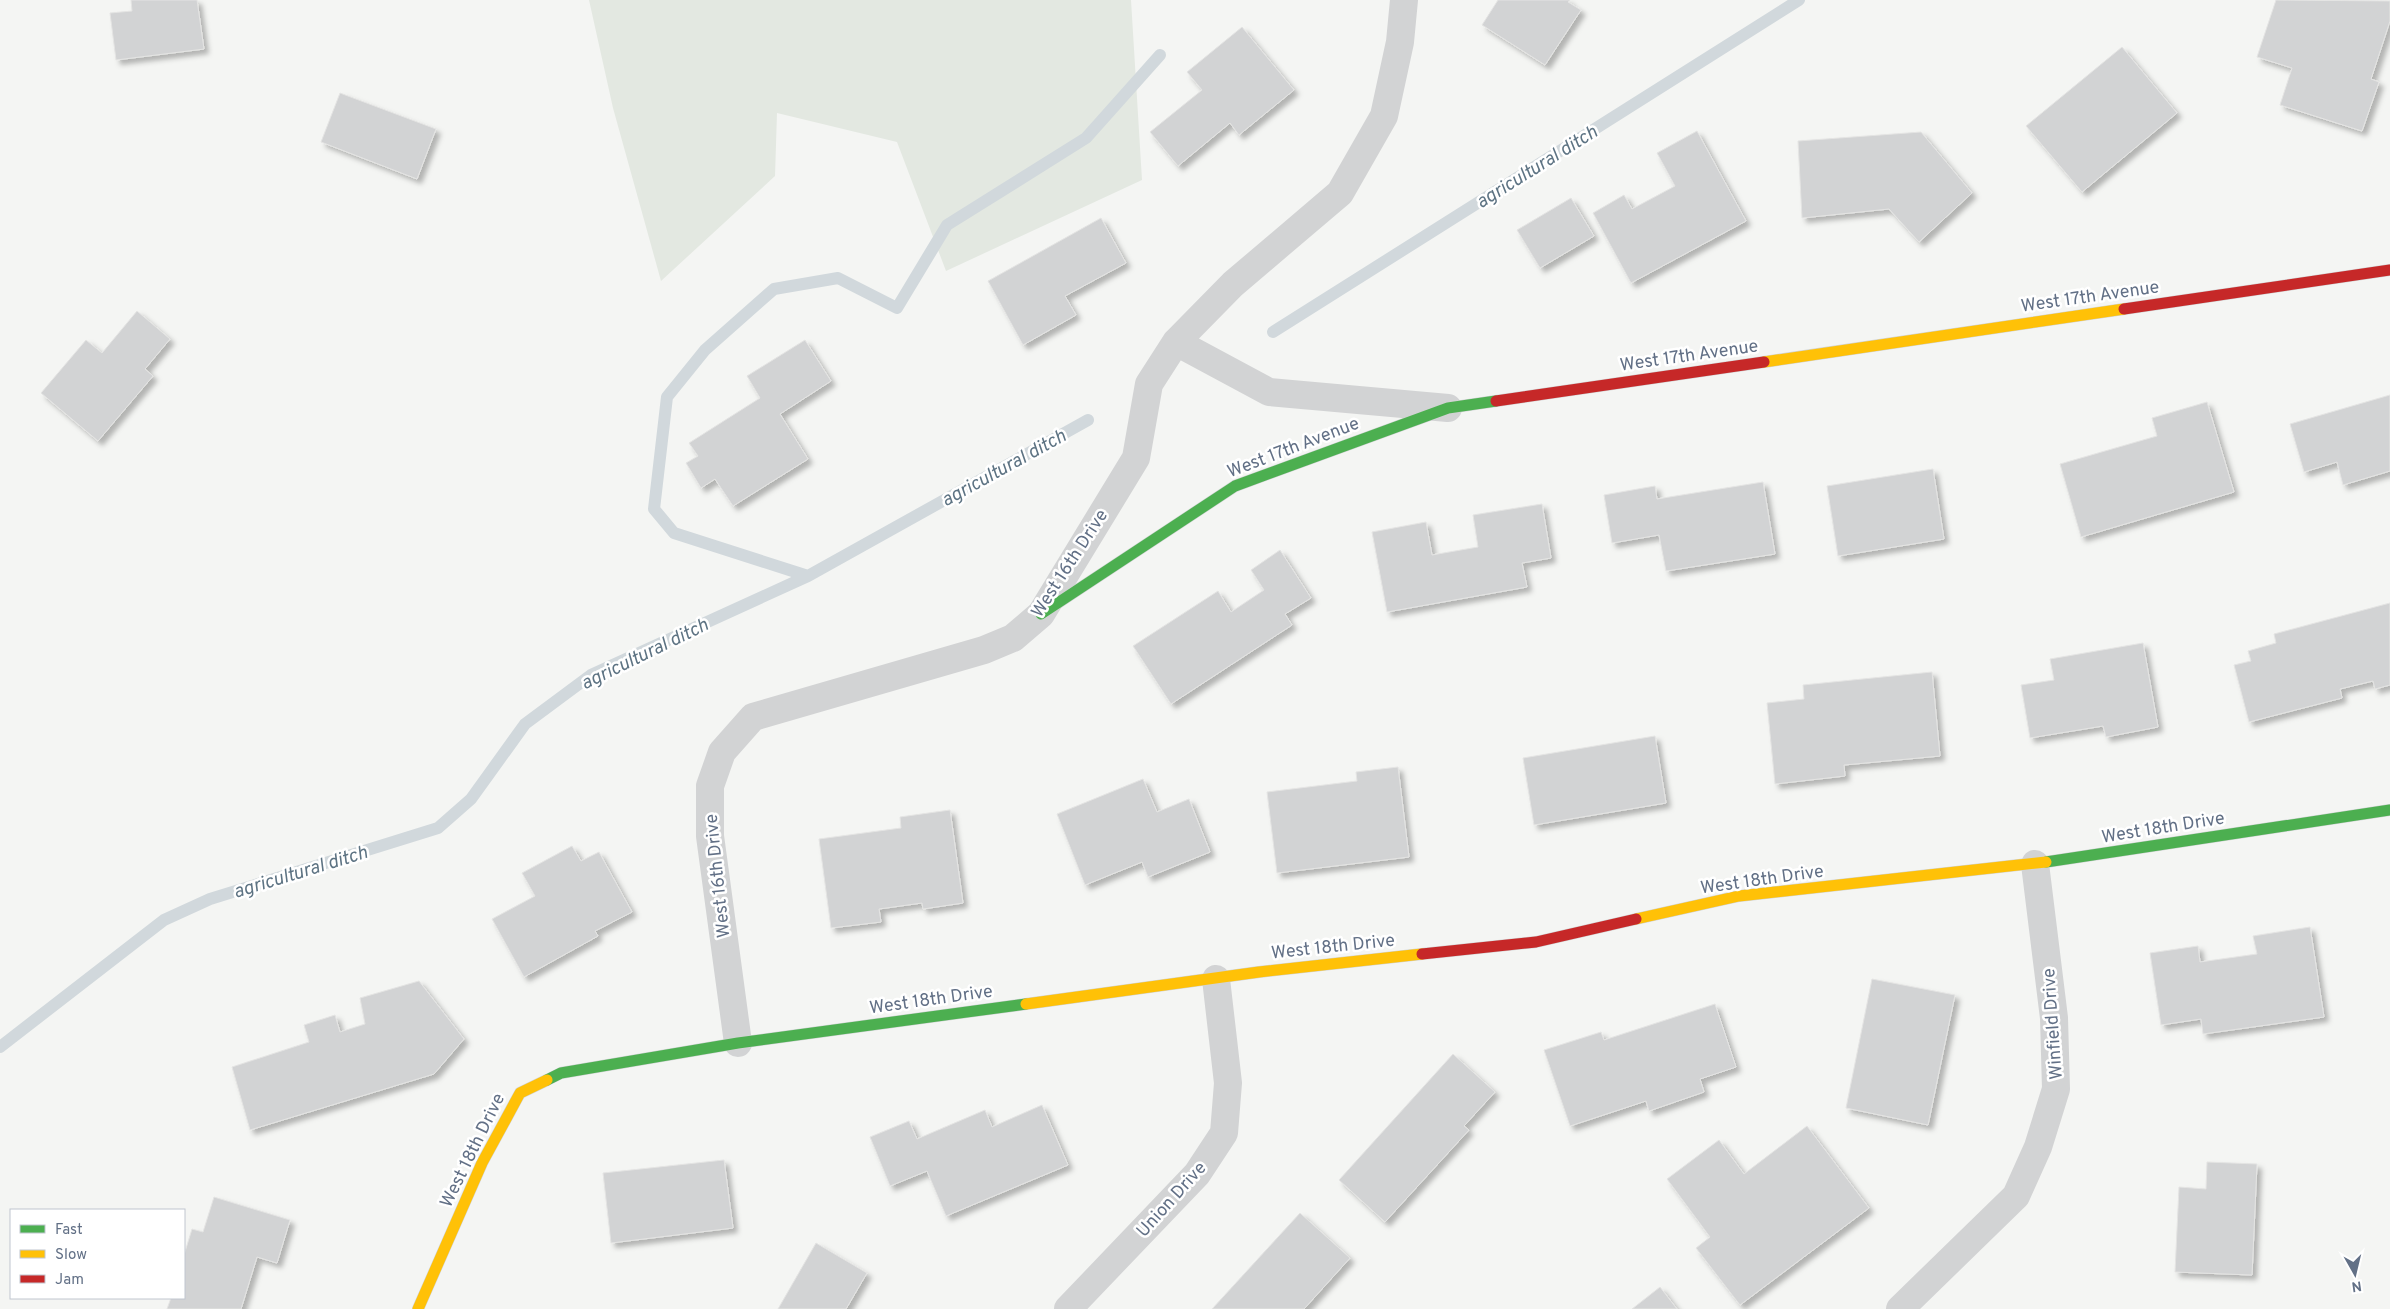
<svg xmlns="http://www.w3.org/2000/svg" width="2390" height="1309" viewBox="0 0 2390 1309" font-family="Overpass,sans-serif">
  <defs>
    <filter id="shadow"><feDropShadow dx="4.5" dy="4.5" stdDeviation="2.5" flood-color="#0004"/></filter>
  </defs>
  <rect width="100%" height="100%" fill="#f4f5f3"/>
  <path fill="#e3e8e1" d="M589,0H1131L1142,180L946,271L897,142L777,113L775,176L661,281L613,108Z"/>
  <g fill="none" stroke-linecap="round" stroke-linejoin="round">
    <path stroke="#d1d8dc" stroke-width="12" d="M1273,332L1799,0
      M808,576L674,533L654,509L667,397L705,350L774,289L838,278L897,308L947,225L1086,138L1160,55
      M0,1047L164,920L210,899L438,828L471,799L525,724L591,675L808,576L1088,420"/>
  </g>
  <path fill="#d2d3d4" stroke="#e4e4e3" filter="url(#shadow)" d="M131,0H197L204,49L116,60L110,13L132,11Z
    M1498,0H1570L1568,2L1581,10L1545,65L1482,25Z
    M2276,0L2390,1V21L2371,79L2379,82L2362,131L2280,105L2292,68L2257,57Z
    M1242,27L1294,90L1239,135L1230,123L1178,166L1150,132L1202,90L1187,72Z
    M2122,47L2177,113L2082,192L2026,126Z
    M340,93L436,129L417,179L321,142Z
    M1697,131L1746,221L1631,283L1593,213L1624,195L1632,209L1675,186L1657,153Z
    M1921,132L1972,193L1919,242L1889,209L1802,218L1798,141Z
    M1571,198L1594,236L1540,268L1517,230Z
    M1101,218L1126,263L1065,296L1076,315L1023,345L988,281Z
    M137,311L170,339L145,369L153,376L98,441L41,393L86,340L102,353Z
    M805,340L831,381L780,414L808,459L733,506L715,479L701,488L686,463L698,456L689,443L760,398L747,376Z
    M2390,395V471L2343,485L2337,462L2304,472L2290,424Z
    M2207,402L2234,492L2081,537L2060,464L2157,436L2152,418Z
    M1933,469L1944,539L1838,556L1827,486Z
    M1763,482L1775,554L1666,571L1659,535L1612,543L1604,495L1655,486L1657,499Z
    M1542,504L1551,558L1522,563L1527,587L1387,612L1372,532L1426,522L1432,555L1478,547L1473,515Z
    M1280,550L1311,598L1285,614L1292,625L1171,704L1133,646L1218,591L1231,612L1264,590L1251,570Z
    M2390,603V685L2375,689L2373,681L2340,689L2342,698L2249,722L2234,665L2251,661L2248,651L2276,643L2274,634Z
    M2143,643L2158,727L2106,737L2103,726L2030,738L2021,685L2054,680L2050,659Z
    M1932,672L1940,756L1844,765L1845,776L1775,784L1767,703L1804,699L1803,685Z
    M1655,736L1666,803L1534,825L1523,758Z
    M1398,767L1409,857L1277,873L1267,792L1357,781L1356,772Z
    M1143,779L1157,812L1189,799L1210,852L1148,877L1142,862L1085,885L1057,814Z
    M950,810L963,903L923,909L922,903L879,909L881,922L831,928L819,839L901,828L900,817Z
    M572,846L581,861L599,852L632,912L595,931L598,936L524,977L492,919L535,896L522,873Z
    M2310,927L2324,1017L2203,1034L2201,1019L2161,1025L2150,953L2198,946L2200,962L2257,954L2253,936Z
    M1872,979L1955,995L1928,1125L1846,1108Z
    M419,981L464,1039L434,1074L250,1130L232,1067L309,1042L304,1025L335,1015L340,1032L365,1024L360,998Z
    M1715,1004L1736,1067L1700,1079L1704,1092L1649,1111L1646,1101L1570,1126L1544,1050L1601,1032L1604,1040Z
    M1453,1054L1495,1092L1464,1126L1469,1130L1385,1222L1339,1180Z
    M1042,1105L1068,1165L946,1216L927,1171L890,1186L870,1137L909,1121L917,1139L985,1110L992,1127Z
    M1807,1126L1869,1208L1740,1305L1696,1248L1710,1237L1667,1179L1719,1140L1744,1174Z
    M724,1160L733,1228L611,1243L603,1173Z
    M2207,1162L2257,1164L2252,1275L2175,1272L2179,1187L2206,1189Z
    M214,1197L290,1220L277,1263L257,1257L241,1309H167L171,1298H184V1255L192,1229L203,1232Z
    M1300,1213L1350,1258L1304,1309H1212Z
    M816,1243L867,1273L846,1309H778Z
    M1660,1287L1677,1309H1632Z"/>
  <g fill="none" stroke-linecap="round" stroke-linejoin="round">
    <g stroke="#d0d3d4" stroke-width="12">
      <path id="fast" d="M1041,614L1235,486L1448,408L1496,401
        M2046,862L2390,810
        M547,1080L561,1073L738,1043L1026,1004"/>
    </g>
    <g stroke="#d0d3d4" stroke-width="12">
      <path id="slow" d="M1764,362L2124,309
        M1636,919L1739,896L2046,862
        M1026,1004L1259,972L1422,954
        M418,1309L482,1163L520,1093L547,1080"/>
    </g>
    <g stroke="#d0d3d4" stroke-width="12">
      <path id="jam" d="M2124,309L2390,270
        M1496,401L1764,362
        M1422,954L1536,942L1636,919"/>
    </g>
    <path stroke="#d2d3d4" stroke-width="28" d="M1176,342L1269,392L1448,408
      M738,1043L710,836V786L722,752L753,717L984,650L1013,638L1041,614L1136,458L1149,384L1176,342L1233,284L1340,193L1384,116L1400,42L1404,0
      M1068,1309L1197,1174L1224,1133L1228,1083L1216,979
      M1900,1309L2016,1196L2038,1147L2056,1089L2054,1018L2035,864"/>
    <use href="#fast" stroke="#4caf50" stroke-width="11"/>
    <use href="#slow" stroke="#ffc107" stroke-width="11"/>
    <use href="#jam" stroke="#c62828" stroke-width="11"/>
  </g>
  <g text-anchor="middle" stroke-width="5" stroke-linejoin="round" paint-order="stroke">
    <g font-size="18" fill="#627086" stroke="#fff">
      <text transform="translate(2090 296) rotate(-8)" y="6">West 17th Avenue</text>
      <text transform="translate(1689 355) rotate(-8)" y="6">West 17th Avenue</text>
      <text transform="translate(1293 447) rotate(-21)" y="6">West 17th Avenue</text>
      <text transform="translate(1069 563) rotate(-57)" y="6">West 16th Drive</text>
      <text transform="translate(2163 827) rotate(-9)" y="6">West 18th Drive</text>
      <text transform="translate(717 876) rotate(-96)" y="6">West 16th Drive</text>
      <text transform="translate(1762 879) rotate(-8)" y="6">West 18th Drive</text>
      <text transform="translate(1333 946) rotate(-6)" y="6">West 18th Drive</text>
      <text transform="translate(931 999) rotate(-8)" y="6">West 18th Drive</text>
      <text transform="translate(2052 1024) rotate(-94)" y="6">Winfield Drive</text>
      <text transform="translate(472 1150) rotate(-64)" y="6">West 18th Drive</text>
      <text transform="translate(1171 1199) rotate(-48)" y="6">Union Drive</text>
    </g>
    <g font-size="19" font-style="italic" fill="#5d7383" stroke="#fff">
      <text transform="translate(1536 166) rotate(-32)" y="7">agricultural ditch</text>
      <text transform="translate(1003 467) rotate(-29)" y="7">agricultural ditch</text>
      <text transform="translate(644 653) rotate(-26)" y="7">agricultural ditch</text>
      <text transform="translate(300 871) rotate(-17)" y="7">agricultural ditch</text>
    </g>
  </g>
  <rect x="10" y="1209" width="175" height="90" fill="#ffffff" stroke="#c0c6cf"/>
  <rect x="20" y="1225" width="25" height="8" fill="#4caf50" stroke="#c0c6cf"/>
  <text x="55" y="1234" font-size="15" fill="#627086">Fast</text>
  <rect x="20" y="1250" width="25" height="8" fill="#ffc107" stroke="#c0c6cf"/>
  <text x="55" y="1259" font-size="15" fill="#627086">Slow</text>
  <rect x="20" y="1275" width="25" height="8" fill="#c62828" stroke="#c0c6cf"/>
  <text x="55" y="1284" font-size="15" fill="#627086">Jam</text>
  <g transform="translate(2355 1274) rotate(172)" stroke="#ffffff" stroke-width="4" paint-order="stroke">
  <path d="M0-4L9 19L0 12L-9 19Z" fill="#627086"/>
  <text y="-8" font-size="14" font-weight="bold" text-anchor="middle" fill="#627086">N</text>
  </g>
</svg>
